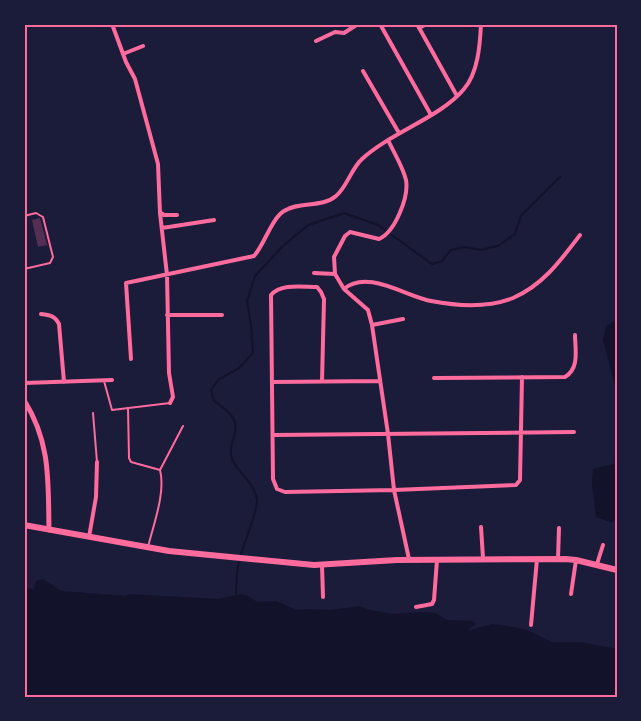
<svg xmlns="http://www.w3.org/2000/svg" width="641" height="721" viewBox="0 0 641 721" font-family="Signika,sans-serif">
  <rect width="100%" height="100%" fill="#1b1b3a"/>
  <path fill="#12122b" d="M614,321H617V393L603,341L606,326Z
    M617,463V521L610,522L596,517L592,483L593,469Z
    M43,579L61,591L126,596L128,594L218,599L241,594L248,596L257,602L276,601L297,610L310,609L331,610L360,606L370,610L392,614L425,612L435,613L447,620L472,621L476,624L469,629L471,630L492,624L513,627L527,630L552,642H580L617,649V697H24V588L34,589L36,581Z"/>
  <g fill="none" stroke-linecap="round" stroke-linejoin="round">
    <path stroke="#12122b" stroke-width="2" d="M236,598C236,585 236,574 239,561C242,546 259,510 257,499C253,479 234,471 231,455C230,448 232,443 234,437C240,418 228,411 214,401L211,390L218,380L239,368L253,353L251,325L247,301L255,276L282,247L308,225L344,213L378,225L432,264L442,261L451,250L464,247L481,250L498,246L515,234L521,216L560,177"/>
  </g>
  <path fill="#542f53" d="M40,218L47,245L38,247L32,220Z"/>
  <g fill="none" stroke-linecap="round" stroke-linejoin="round">
    <path stroke="#ff6b9d" stroke-width="2" d="M24,216L36,213L43,217L53,257L50,263L24,269
      M104,381L112,410L170,403
      M128,408L129,458L131,462L160,470C166,492 153,526 148,547
      M93,413L97,462
      M160,470L183,426"/>
    <path stroke="#ff6b9d" stroke-width="4" d="M112,24L126,62L135,79L158,164L160,213L167,275L169,373L173,397L170,403
      M380,24L431,115
      M417,24L457,96
      M419,28L427,24
      M316,41L335,32L344,33L358,24
      M123,54L143,46
      M363,71L399,133
      M388,140C394,153 403,167 406,180C409,197 395,232 379,239L350,232L345,236L334,257L335,274L344,289L368,310L372,325L388,434L394,490L409,559
      M161,213L164,215H177
      M162,228L214,220
      M314,273L335,274
      M344,289C367,269 405,296 431,301C457,306 488,308 513,298C543,285 561,260 580,235
      M41,314C50,315 55,316 59,324L64,382
      M167,315H222
      M372,325L403,319
      M131,359L126,283L254,256C264,245 272,218 284,211C299,201 322,208 336,196C347,187 351,169 362,159C390,133 441,117 464,89C478,73 480,45 481,24
      M434,378L565,377C580,368 575,349 575,335
      M272,382L380,381
      M322,382L324,299L321,292L317,287C303,287 281,283 271,295L273,479L277,489L285,492L394,490L516,485L520,480L522,377
      M24,383L112,380
      M273,435L574,432
      M481,527L483,558
      M89,537L96,497L97,462
      M558,559L559,528
      M597,564L603,545
      M322,565L323,597
      M571,594L576,560
      M416,607L432,604L434,600L437,560
      M531,625L537,559"/>
    <path stroke="#ff6b9d" stroke-width="5" d="M24,400C51,443 48,481 49,530"/>
    <path stroke="#ff6b9d" stroke-width="6" d="M24,525L169,551L314,565L397,560L565,559L576,560L617,570"/>
  </g>
  <rect width="641" height="721" fill="none" stroke="#1b1b3a" stroke-width="51"/>
  <rect x="26" y="26" width="590" height="670" fill="none" stroke="#ff6b9d" stroke-width="2"/>
</svg>
